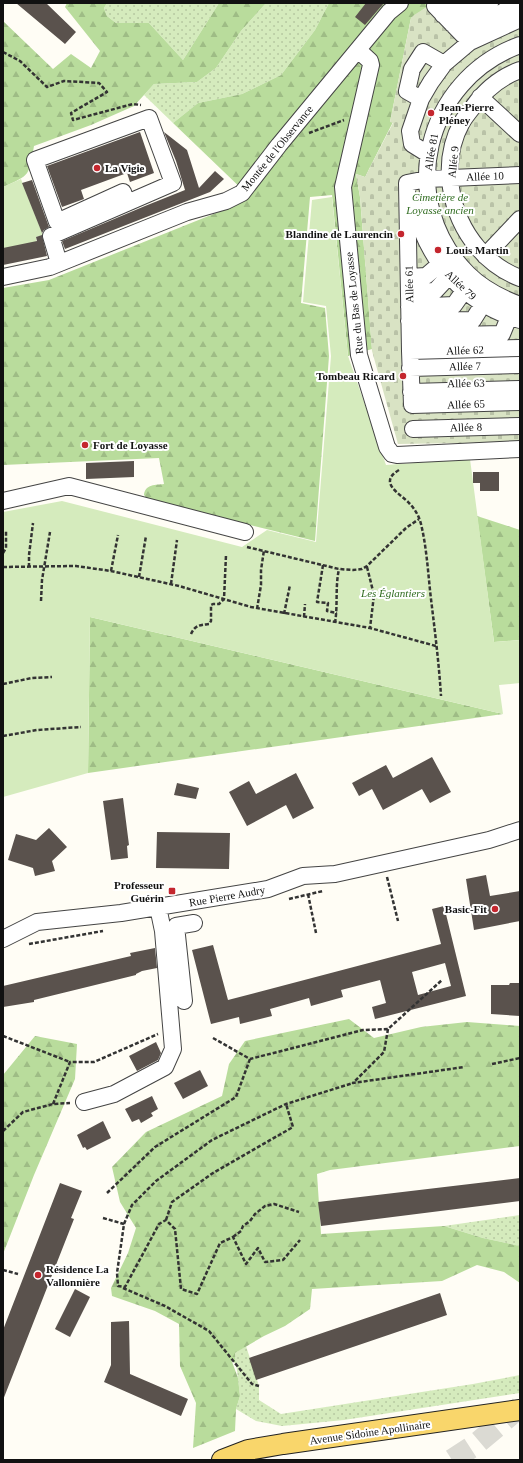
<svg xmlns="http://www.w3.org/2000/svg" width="523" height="1463" viewBox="0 0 523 1463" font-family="'Times New Roman',serif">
  <defs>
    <pattern id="grass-dots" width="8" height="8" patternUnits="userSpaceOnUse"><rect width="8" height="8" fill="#d5ebbd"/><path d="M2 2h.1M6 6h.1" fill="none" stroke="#b6c8a1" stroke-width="1.8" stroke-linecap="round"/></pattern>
    <pattern id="forest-firs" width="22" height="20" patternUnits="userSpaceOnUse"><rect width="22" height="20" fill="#b9dc9c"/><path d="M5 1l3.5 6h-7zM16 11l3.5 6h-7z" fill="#9ebc85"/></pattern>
    <pattern id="cemetery-stones" width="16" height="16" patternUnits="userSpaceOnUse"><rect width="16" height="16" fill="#d9e3c4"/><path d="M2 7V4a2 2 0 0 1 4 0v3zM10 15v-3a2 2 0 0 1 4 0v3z" fill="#b9c2a7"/></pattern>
  </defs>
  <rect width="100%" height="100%" fill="#fffdf5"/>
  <path fill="url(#grass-dots)" d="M107,3H219L183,60L149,23H116L107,16L104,8Z
    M266,3H329L315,30L281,75L242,94L198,103L173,123L144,95L154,84L197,82L216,68L241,31Z
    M520,1215V1246L483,1238L444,1226Z
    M246,1346L259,1386V1400L281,1414L473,1384L520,1375V1393L344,1420L282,1426L256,1421L236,1409L240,1396L235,1353Z"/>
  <path fill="url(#forest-firs)" d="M67,3H107L104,8L107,16L116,23H149L183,60L219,3H266L241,31L216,68L197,82L154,84L134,106L91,125L34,146C29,175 31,175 3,187V21L53,69L71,54L91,68L100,51L65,7Z
    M329,3H433L411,18L390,122H393L365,177L356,174L360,197L372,349L348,356L332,195L310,197L301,303L325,308L329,356L315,541L148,500L144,495C145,484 156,485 164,484L159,458L3,465V288L49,280L236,205L247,194L173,123L198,103L242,94L281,75L315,30Z
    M477,516L520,530V640L494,642Z
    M90,617L503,714L88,773Z
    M349,1019L374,1038L421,1027L467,1022L520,1026V1146L330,1170L317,1174L321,1234L444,1226L483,1238L520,1246V1283L504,1272L477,1265L442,1281L312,1289L310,1309L285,1326L264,1336L235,1353L236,1364L231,1359L238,1378L240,1396L236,1409L235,1431L193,1448L196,1403L180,1366L179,1324L155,1311L112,1296L111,1288L128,1253L136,1228L120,1202L112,1167L146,1132L222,1096L229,1064L245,1041Z
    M35,1036L77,1044L75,1079L34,1175L3,1254V1075Z"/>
  <path fill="url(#cemetery-stones)" d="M433,3H520V442L398,444L372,351L360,197L356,174L365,177L393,123L390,122L411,18L414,15Z"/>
  <path fill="#d5ebbd" d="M21,179L43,235L36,237L37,244L6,253L3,246V187Z
    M332,197L348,356L386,465L470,459L494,642L520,640V683L499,685L503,714L90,617L88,773L3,797V512L62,501L242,547L267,530L316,542L331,356L326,306L303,302L312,200Z"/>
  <path fill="#5a524d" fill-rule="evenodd" d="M16,3H46L76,32L65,44Z
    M366,3H384L365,25L355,17Z
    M140,132L154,173L130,182L127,173L81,190L84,199L62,207L47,166Z
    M164,132L187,150L199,188L215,171L224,179L210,192L65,249L62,241L145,206L185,190L176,161Z
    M32,180L49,227L44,230L42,233L22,183Z
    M42,235L47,256L3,265V248L37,241L36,237Z
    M134,461V477L86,479V463Z
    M473,472H499V491H480V483H473Z
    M432,757L451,792L430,803L422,789L383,810L372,789L359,796L352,783L386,765L393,778Z
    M296,773L314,808L293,819L286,805L247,826L229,792L249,781L256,794Z
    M177,783L199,788L196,799L174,795Z
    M123,798L129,845L127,846L128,858L111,860L103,801Z
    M49,828L67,847L52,861L55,871L35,876L33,868L8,860L16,834L36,840Z
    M157,832L230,833L229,869L156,868Z
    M486,875L490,896L520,891V921L474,930L466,879Z
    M444,906L466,996L375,1019L372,1007L386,1003L380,980L341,990L343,997L311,1006L309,998L270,1009L272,1016L240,1024L239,1017L211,1024L192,950L213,945L228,1000L441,944L432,909ZM445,963L451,986L418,995L412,972Z
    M155,948L157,968L142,971L136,974V975L34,1000V1002L3,1007V986L131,956L130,953Z
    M510,983H520V1016L491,1014V985H509Z
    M156,1042L161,1053L158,1060L137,1071L129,1056Z
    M200,1070L208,1086L183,1099L174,1083Z
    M152,1096L158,1109L151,1113L153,1116L141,1123L139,1119L132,1122L125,1109Z
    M103,1121L111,1138L87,1150L85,1147L83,1148L77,1135Z
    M520,1178V1201L321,1226L318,1202Z
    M60,1183L82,1191L71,1218L74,1219L3,1400V1330Z
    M75,1289L90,1297L70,1337L55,1329Z
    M440,1293L447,1315L256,1380L249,1358Z
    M129,1321L130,1374L188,1399L181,1416L104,1382L111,1365V1322Z"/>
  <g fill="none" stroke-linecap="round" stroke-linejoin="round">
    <path stroke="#dbdad3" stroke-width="22" stroke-dasharray="22 11" stroke-linecap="butt" d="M452,1460L475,1445L520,1407"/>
    <g stroke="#444" stroke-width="18">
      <path id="minor" d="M440,3L435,6L463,35
        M443,15L464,3
        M452,24L490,3
        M468,32L518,3
        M520,45C424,80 395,201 468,274C483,289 501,298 520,305
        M358,50L370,61L371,65L343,187L359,355L387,447L392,454L397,455L520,449
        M520,70C501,77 485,90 473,107C469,112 465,117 462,122C440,162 449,214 478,248C489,261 504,272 520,278
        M480,97L520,134
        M421,99L407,91L412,69L423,52L444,64
        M428,154L412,144L410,131L421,99L431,82L444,64L470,42L520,19
        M520,175L427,179L407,183L410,351L412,405L520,402
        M414,206C428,262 464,303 520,320
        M485,256L520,219
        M59,263L51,236L173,183L149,118L35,160L57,222L123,192L127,203
        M3,277L50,267L187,212L226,201L242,193L279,145L389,12L400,3
        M409,277L426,276L440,264
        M409,292L435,291L449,276
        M409,307L454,305L464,291
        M409,321L473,320L483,304
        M410,336L502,334L509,317
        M410,351L520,348
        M410,368L520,365
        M411,392L520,389
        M413,429L520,426
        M3,501L69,486L245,532
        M3,939L37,922L121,913L268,889L303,876L335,874L489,840L520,830
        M184,1001L176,926L194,923
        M84,1102L114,1094L165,1067L173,1049L163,931L158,907"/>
    </g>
    <g stroke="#222" stroke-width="22">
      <path id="major" d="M222,1460L248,1450L283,1444L520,1410"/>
    </g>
    <path stroke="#333" stroke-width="2.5" stroke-dasharray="4 2" stroke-linecap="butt" d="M3,52L20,61L47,87L64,81L99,83L107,92L71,113L73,120L133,104L141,105
      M309,133L344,120
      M399,470C377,483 401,494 409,503C415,509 419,516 421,524C427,549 428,574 431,599C435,632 439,664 441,696
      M247,547L339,569L353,570L362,569L367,566L406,528L419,519
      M3,553L6,548V530
      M323,565L317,602L328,603L327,611L337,613
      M3,567L76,566L111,571L179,586L251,607L370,628L436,646
      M29,567V555L33,523
      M367,567L374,595L370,628
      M111,571L118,535
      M139,577L146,536
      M171,584L177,540
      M41,601L42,580L50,532
      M257,609L261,585V570L264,550
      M284,614L290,585
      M304,617L305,604
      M335,623C338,605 335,587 339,569
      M191,634C195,625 200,625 209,624L211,621V605L213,604H219L224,599L226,555
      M3,684L32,678L52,677
      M3,736L37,730L81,727
      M387,877L398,921
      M308,894L316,933
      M289,899L323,891
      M29,944L103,931
      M388,1029L384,1052L353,1083L464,1067
      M3,1036L70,1062
      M213,1038L250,1059L363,1030L388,1029L442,980
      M492,1064L520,1058
      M53,1104L70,1062H94L158,1034
      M3,1131L23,1112L53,1104L70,1103
      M107,1193L155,1147L236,1097L250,1059
      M103,1218L124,1224L117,1273L118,1286L125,1287L159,1224L166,1220L175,1229L181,1289L197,1294L220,1243L233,1237L246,1264L258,1248L265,1262L283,1260L300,1240
      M166,1220L172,1202L213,1173L293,1127L286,1104
      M124,1224L132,1205L156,1181L212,1140L286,1104L353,1083
      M233,1237L241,1231L243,1226L250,1221L255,1214L265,1206L274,1204L299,1212
      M3,1270L18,1274
      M123,1288L165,1306L209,1331L252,1384L259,1386"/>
    <use href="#minor" stroke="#fff" stroke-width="16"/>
    <use href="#major" stroke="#f9d66b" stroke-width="20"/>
  </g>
  <g fill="#c4262e" stroke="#fff" stroke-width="1.5">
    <circle cx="431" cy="113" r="4"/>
    <circle cx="97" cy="168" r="4"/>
    <circle cx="401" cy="234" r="4"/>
    <circle cx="438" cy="250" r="4"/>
    <circle cx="403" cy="376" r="4"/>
    <circle cx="85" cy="445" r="4"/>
    <rect x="168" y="887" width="8" height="8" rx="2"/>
    <circle cx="495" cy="909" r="4"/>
    <circle cx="38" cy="1275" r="4"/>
  </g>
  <g text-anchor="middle" stroke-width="4" stroke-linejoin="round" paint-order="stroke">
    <g font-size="11" font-weight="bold" fill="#111" stroke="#fff" text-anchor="start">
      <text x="439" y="111">Jean-Pierre<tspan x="439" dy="13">Pléney</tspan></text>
      <text x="105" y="172">La Vigie</text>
      <text x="393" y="238" text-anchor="end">Blandine de Laurencin</text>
      <text x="446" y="254">Louis Martin</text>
      <text x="395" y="380" text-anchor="end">Tombeau Ricard</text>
      <text x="93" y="449">Fort de Loyasse</text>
      <text x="164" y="889" text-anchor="end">Professeur<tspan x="164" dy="13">Guérin</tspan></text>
      <text x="487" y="913" text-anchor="end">Basic-Fit</text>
      <text x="46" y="1273">Résidence La<tspan x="46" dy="13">Vallonnière</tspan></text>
    </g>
    <g font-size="11" fill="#111" stroke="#fff">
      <text transform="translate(277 148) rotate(-51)" y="4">Montée de l'Observance</text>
      <text transform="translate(431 152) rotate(-80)" y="4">Allée 81</text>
      <text transform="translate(453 162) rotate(-84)" y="4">Allée 9</text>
      <text transform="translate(485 176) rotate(-2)" y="4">Allée 10</text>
      <text transform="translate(409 284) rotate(-91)" y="4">Allée 61</text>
      <text transform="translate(461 285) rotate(43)" y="4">Allée 79</text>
      <text transform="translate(354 303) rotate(-96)" y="4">Rue du Bas de Loyasse</text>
      <text transform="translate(465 350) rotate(-2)" y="4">Allée 62</text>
      <text transform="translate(465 366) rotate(-1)" y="4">Allée 7</text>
      <text transform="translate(466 383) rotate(-1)" y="4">Allée 63</text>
      <text transform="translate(466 404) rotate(-2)" y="4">Allée 65</text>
      <text transform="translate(466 427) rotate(-2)" y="4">Allée 8</text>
      <text transform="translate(227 896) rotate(-10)" y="4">Rue Pierre Audry</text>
      <text transform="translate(370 1432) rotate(-8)" y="4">Avenue Sidoine Apollinaire</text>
    </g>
    <g font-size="11" font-style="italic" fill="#2f6b1f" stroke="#fff">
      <text x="440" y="201">Cimetière de<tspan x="440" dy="13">Loyasse ancien</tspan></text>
      <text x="393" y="597">Les Églantiers</text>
    </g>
  </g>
  <rect width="523" height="1463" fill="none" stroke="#111111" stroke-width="8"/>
</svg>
